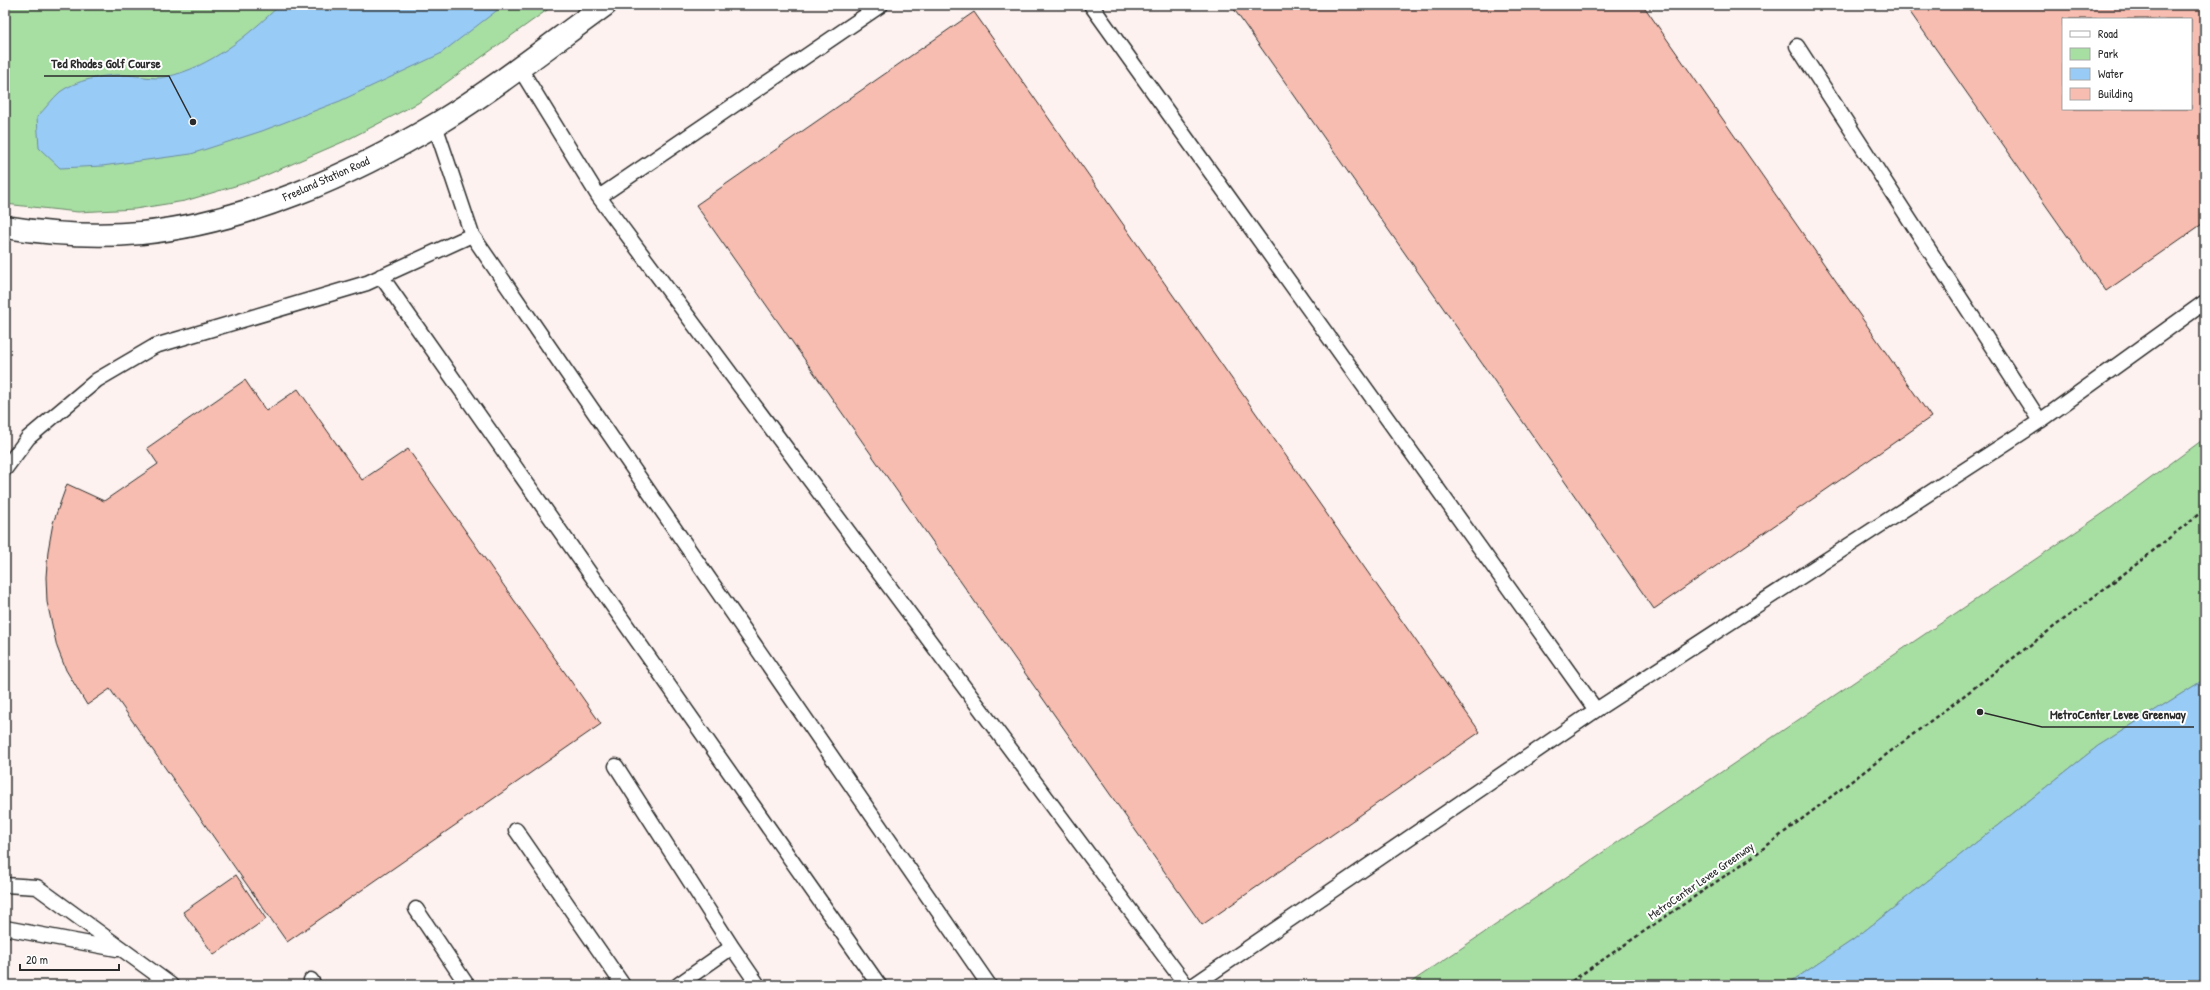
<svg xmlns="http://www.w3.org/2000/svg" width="2210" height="990" viewBox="0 0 2210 990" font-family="'Patrick Hand',sans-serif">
  <rect width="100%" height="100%" fill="#fdf2ef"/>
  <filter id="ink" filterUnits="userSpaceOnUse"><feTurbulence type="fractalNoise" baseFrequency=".025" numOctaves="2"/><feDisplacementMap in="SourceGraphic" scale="8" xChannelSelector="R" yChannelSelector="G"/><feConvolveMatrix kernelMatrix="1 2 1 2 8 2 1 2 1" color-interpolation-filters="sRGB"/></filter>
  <g filter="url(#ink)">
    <path fill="#a7dea2" stroke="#698466" d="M5,5H554L418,103L345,141L255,180L185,201L135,209L78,212L5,204Z
      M2205,438V679L2098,746L1853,940L1786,985H1407L2108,510Z"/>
    <path fill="#98ccf6" stroke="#6c8ca5" d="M280,5H504L440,54L340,101L262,131L191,154L102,166L60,168L39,148L37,117C45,109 52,99 60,92C74,81 105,74 123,75C137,75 153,80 166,77C211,67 247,36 280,5Z
      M2205,679V985H1786L1853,940L2098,746Z"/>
    <path fill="#f7bdb0" stroke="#2b2b2b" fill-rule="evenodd" d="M1231,5H1643L1931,417L1654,609Z
      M1905,5H2205V222L2106,291ZM2063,19H2191V109H2063Z
      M974,12L1480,732L1202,925L696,205Z
      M245,380L266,411L298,389L362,480L408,449L601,724L287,942L110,689L87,705L66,670L57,647L47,602L46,577L48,551L53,523L67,484L104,501L158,464L147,448Z
      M236,875L266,919L214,955L183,912Z"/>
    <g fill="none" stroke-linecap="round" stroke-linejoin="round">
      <g stroke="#2b2b2b" stroke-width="17">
        <path id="service" d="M881,5L599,197L1186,985
          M1091,5L1596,710
          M1797,46L2040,421
          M519,67L599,197
          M472,235L989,985
          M381,276L879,985
          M5,469L28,438L97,380L155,346L367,283L472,235L435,125
          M616,766L732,947
          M516,830L623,985
          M5,885L37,887L171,985
          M416,909L467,985
          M5,928L117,949
          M311,980L314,985
          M678,985L732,947L758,985
          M1194,985L1596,710L2040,421L2205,302"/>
      </g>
      <g stroke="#2b2b2b" stroke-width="25">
        <path id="minor" d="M5,227C49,234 97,237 141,233C245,223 352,175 440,122C497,87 551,44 605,5"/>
      </g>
      <path stroke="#2b2b2b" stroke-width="2.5" stroke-dasharray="4 3" stroke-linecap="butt" d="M1566,985L1748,860L2138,563L2205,509"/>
      <use href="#service" stroke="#fff" stroke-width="14"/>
      <use href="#minor" stroke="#fff" stroke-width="22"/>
    </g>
  </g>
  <g text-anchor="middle" stroke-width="4" stroke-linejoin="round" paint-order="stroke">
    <g font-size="12" fill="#2b2b2b" stroke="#fff">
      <text transform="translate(326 179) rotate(-24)" y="4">Freeland Station Road</text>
      <text transform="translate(1701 881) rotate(-35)" y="4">MetroCenter Levee Greenway</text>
    </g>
  </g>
  <path fill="none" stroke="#2b2b2b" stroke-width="1.5" d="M193 122L169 76H44M1980 712L2042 727H2194"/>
  <g fill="#2b2b2b" stroke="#fff" stroke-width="1.5">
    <circle cx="193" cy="122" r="4"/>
    <circle cx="1980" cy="712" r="4"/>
  </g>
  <g font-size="13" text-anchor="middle" font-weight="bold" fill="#2b2b2b" stroke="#fff" stroke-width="4" stroke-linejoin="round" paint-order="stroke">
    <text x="106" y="68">Ted Rhodes Golf Course</text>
    <text x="2118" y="719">MetroCenter Levee Greenway</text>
  </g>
  <rect width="2210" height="990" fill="none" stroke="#fff" stroke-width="20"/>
  <rect x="10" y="10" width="2190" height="970" fill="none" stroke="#2b2b2b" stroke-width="1.5" filter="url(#ink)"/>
  <rect x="2062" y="18" width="130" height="92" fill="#ffffff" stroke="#aaaaaa"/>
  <rect x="2070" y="31" width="20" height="6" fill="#ffffff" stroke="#aaaaaa"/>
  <text x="2098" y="38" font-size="12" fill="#2b2b2b">Road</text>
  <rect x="2070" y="48" width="20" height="12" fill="#a7dea2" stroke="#aaaaaa"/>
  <text x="2098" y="58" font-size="12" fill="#2b2b2b">Park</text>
  <rect x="2070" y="68" width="20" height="12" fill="#98ccf6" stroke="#aaaaaa"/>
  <text x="2098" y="78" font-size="12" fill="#2b2b2b">Water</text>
  <rect x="2070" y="88" width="20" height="12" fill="#f7bdb0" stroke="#aaaaaa"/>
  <text x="2098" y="98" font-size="12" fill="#2b2b2b">Building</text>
  <path d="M20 964v6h99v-6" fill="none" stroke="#2b2b2b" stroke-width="2"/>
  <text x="26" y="964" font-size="12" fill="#2b2b2b" stroke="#ffffff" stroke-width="3" paint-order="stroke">20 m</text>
</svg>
